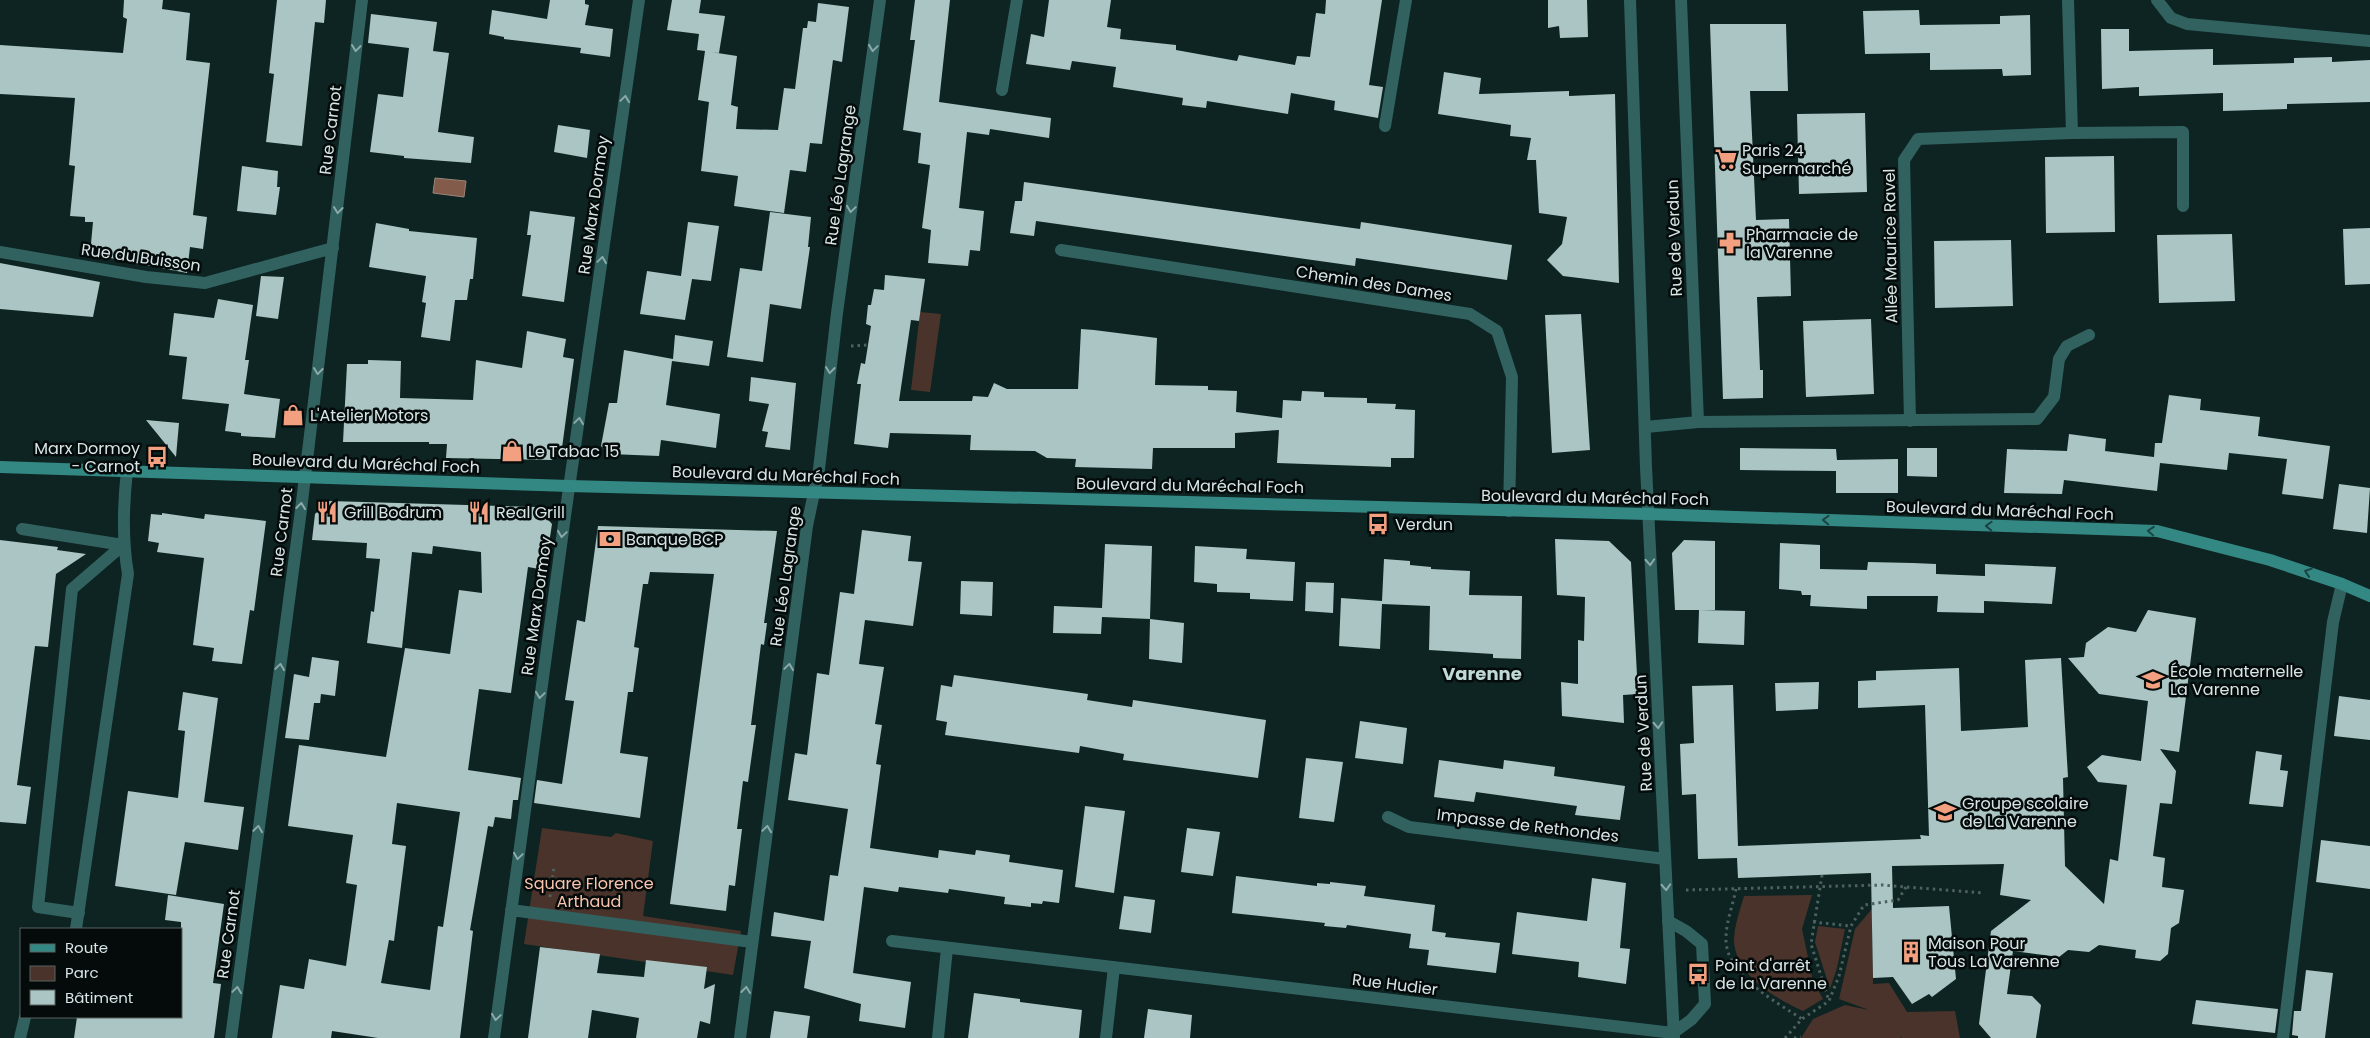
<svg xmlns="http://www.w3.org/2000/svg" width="2370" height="1038" viewBox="0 0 2370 1038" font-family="Poppins,sans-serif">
  <rect width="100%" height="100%" fill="#0d2422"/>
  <path fill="#4a332a" d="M920,312L941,314L930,392L911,390Z
    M542,828L611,837L616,833L653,841L643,916L741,931L733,975L524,944Z
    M1812,895L1802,929L1813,981L1823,999L1803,1011C1775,998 1736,976 1734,941C1734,926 1740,910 1744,896Z
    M1872,909L1873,984L1889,983L1907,1012L1955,1011L1960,1038H1902L1900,1036L1901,1038H1801L1813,1019L1845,1005L1869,1010L1839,999L1855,929Z
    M1818,926L1845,929L1837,968L1830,989L1815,942Z"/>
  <path fill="#825b4b" stroke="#9c8479" d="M435,178L466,181L464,197L433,193Z"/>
  <path fill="#aac5c3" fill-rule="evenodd" d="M124,0H163L162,9L190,13L186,60L210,63L193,215L207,217L203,249L190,247L187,273L90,254L93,222H85V217L70,216L75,166L69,165L75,98L0,94V45L123,53L127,19L123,17Z
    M277,0H326L324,23L315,22L302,146L266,142L274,74L269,73Z
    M550,0H585V4L589,5L585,25L613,29L610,57L580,53L581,48L504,39V37L489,34L492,10L547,19Z
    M672,0H701L699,13L725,16L719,53L711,52L737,56L731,105L738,107L736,129L778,130L784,88L795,89L803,28H807L808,21L816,22L818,3L849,7L842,62L833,60L822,144L810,143L806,172L790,170L784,213L734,206L738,176L701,171L709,102L698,100L705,51L697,50L699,34L667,30Z
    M915,0H950L939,102L1051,118L1049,138L990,129L989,135L967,132L959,208L984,211L980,251L970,250L968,266L928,263L931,230L922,228L930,165L918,163L921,133L903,130L915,40H910Z
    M1049,0H1111L1107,27L1121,29L1120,39L1176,45V50L1237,61L1239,55L1295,65L1297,56L1310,57L1316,13L1325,14L1326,0H1382L1369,85L1383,87L1378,118L1334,110L1335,101L1291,93L1288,114L1207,101L1206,108L1182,105L1183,98L1113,87L1116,67L1072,61L1070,70L1026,64L1031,34L1044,37Z
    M1548,0H1587L1588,37L1560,38L1559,26L1548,28Z
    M1919,10L1920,25L2000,24V16L2030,15L2031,75L2003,76L2002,69L1930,70V53L1865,54L1863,11Z
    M371,14L437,22L433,51L449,53L438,132L474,137L471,163L404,158V156L370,152L378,94L403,97L409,48L368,43Z
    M1710,24H1786L1788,91H1750L1756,220L1789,219L1791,296L1757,297L1760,370H1763V398L1723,399Z
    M2101,29H2129V51L2213,49V65L2294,63V58L2332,57V62L2370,60V102L2287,104V109L2223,111V93L2139,96V87L2102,89Z
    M1444,72L1481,78L1479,94L1569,91V96L1615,94L1619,283L1563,276L1547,260L1562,244L1567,217L1539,213L1536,160H1527L1531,138L1510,136L1511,125L1438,114Z
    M1865,113L1867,192L1799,194L1797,114Z
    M558,125L590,130L587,158L554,152Z
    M2114,156L2115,232L2046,233L2045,157Z
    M242,166L278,171L277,187H280L276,215L237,211Z
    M1024,182L1360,229L1361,222L1512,245L1507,280L1356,258L1355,266L1036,221L1034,236L1010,233L1015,201H1022Z
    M530,211L575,217L564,302L522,296L531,235H527Z
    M770,212L811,217L808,247H810L801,309L770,304L763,362L727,357L740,268L762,271Z
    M688,222L719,226L711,281L692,279L685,320L640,314L647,271L681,276Z
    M376,223L409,229V231L477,238L473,279H470L467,300H455L450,341L421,337L426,303L422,302L426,276L369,267Z
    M2370,228V284L2345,285L2343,229Z
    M2232,234L2235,301L2159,303L2157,235Z
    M2011,240L2013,306L1935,308L1934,241Z
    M0,263L100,282L93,317L0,309Z
    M885,275L925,279L919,321L911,320L899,401H972L973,396L988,397L994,383L1007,389H1078L1081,329L1094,330L1157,338L1155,385L1208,386V390L1237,391L1236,412L1282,418L1283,400L1301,401L1302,391L1324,392V397L1367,398V403L1396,404L1395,409L1415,410L1414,458H1391V467L1277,463L1279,430L1235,433V448H1153L1152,469L1075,467L1076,459L1047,458L1035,451L970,450L971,435L890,433L888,448L854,444L861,384H857L861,363L865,364L871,326L866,324L868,305H871L874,289L884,290Z
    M261,276L284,277L278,319L256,316Z
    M218,299L253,305L245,360H249L244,394L280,399L275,438L241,436V433L225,431L229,404L182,399L187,357L169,355L174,313L214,318Z
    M1581,314L1590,450L1552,453L1545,315Z
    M1871,319L1874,394L1806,397L1803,321Z
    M527,331L566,339L563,357L574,359L562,448L552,460L446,458L447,444H429V442H343L347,364H368V360L401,361L400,398L473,400L476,360L522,368Z
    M675,335L713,341L709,366L672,361L666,405L720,414L716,448L661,440L659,456L610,454L601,446L609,403H617L624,350L673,359Z
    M751,377L796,383L790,450L765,447L768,432L762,431L769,404L749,401Z
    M2169,395L2201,399L2200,410L2260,417L2258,436L2330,446L2323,499L2282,494L2287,459L2229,453L2227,470L2160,463L2157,491L2064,480L2062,494L2004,493L2007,449L2067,451L2069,434L2106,439L2105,451L2154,457L2155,443H2162Z
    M146,420L179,423L176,457Z
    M1740,448L1836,449L1837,460L1898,459V493H1836V471L1740,470Z
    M1907,448H1937V477L1907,476Z
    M2339,484L2370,488L2367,533L2333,529Z
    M329,501L537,507L552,524L545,570L528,567L511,693L479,689L468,770L521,778L518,800H513L511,819L495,817L493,827L488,826L470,930L473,931L460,1038H378L332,1031L331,1038H272L280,985L304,989L309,959L346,966L357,885L346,883L353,835L288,826L299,745L386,757L405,648L450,654L459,590L482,593L481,552L433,546L432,554L412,552L402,648L367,643L371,611L374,612L380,559L366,558L367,543L312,540L315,514ZM397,803L460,812L443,927L438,926L430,990L381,983L389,940L394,941L406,846L392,844Z
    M162,513L204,519L205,514L266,521L254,611L250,610L242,664L212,661L214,648L193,645L204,558L157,552L159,543L148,541L151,514L162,515Z
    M598,526L777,531L764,623H767L764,645L761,644L751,725H756L748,782L743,781L737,829H742L735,886L729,885L726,911L670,904L714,574L650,572L648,584H643L634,647L639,648L633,692H628L620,753L648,757L640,818L534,803L537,780L562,784L574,701L565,700L577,620L585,622Z
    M862,530L911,536L908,561L922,562L913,626L865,620L859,664L884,667L875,724L882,725L876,764L881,765L870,848L938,858L939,850L975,855L976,850L1010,855L1009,862L1063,870L1059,903L1043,901L1042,904L1031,903V907L1004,904L1005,897L949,889L948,893L899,887L898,892L864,887L853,973L911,982L905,1028L859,1021L861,1004L804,988L811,941L771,936L774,912L824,921L830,875L838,876L848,809L788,800L795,753L807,755L817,673L829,675L840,592L854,594Z
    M1555,539L1609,541L1631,562L1638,694L1623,695L1624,723L1562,716L1561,682L1578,684V640L1584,641L1585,597L1557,595Z
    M0,540L58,547L57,550L86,554L56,574L48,647L35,646L17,785L31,787L26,824L0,822Z
    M1684,540L1715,541V610H1675L1672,553Z
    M1780,543L1820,545V569L1867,570L1868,562L1913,563L1936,564V574L1985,576V564L2056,567L2052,604L1984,601V613L1937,612L1938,596H1867V609L1810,606L1811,595H1802L1801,591L1779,589Z
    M1105,544L1152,546L1150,619L1102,617L1101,634L1053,633L1054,606L1102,608Z
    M1195,546L1247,549L1246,559L1295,562L1293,601L1250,599V593L1217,592V584L1194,582Z
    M1384,559L1410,561V565L1431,567V569L1470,571L1469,595L1522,596L1521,659L1493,658V654L1429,650L1430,606L1382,604L1380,649L1339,646L1341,598L1382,601Z
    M961,581L993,582L992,616L960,614Z
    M1306,582L1334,583L1333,613L1305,611Z
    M1699,610L1745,611L1744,645L1698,643Z
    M2148,610L2196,618L2179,752L2160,749L2176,771L2172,804L2160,803L2153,856L2165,858L2162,887L2184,890L2179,923L2171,928L2168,954L2160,961L2135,958L2136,950L2099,945L2089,952L2068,950L2059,957L2013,951L2007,994L2032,996L2041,1005L2036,1038H1991L1979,1024L1991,931L2031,900L2000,895L2004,864L1892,866L1893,908L1949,906L1956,979L1932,997L1929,994L1912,1004L1893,977L1873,978L1871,873L1738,878L1737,858L1698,859L1696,794L1682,795L1680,744L1694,743L1692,686L1733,685L1738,846L1921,839L1920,835L1929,836L1925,705L1858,708V681L1876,680V671L1959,668L1961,731L2028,727L2025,660L2061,658L2068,777L2063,778L2065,866L2104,904L2110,859L2118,861L2127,785L2098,782L2087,767L2102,755L2141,761L2148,701L2099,694L2068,658L2084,657L2086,643L2108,627L2136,632Z
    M1150,619L1184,623L1182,663L1149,659Z
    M312,657L339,661L335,696L321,694L320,703H314L309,740L285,738L294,674L309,677Z
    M954,675L1088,694L1087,700L1132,707L1133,700L1266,720L1258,778L1123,760L1124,754L1080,746L1079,753L945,735L947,722L936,720L941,685L952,687Z
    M1819,682L1818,709L1776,711L1775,683Z
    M183,692L218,698L204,802L244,807L238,850L185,842L176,895L115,886L128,791L178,798L185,731L178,730Z
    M2339,696L2370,700V740L2334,736Z
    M1360,721L1407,728L1403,764L1355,758Z
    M2256,751L2282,755L2280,770L2288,771L2283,807L2249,804Z
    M1306,758L1343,762L1334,822L1299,818Z
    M1439,760L1503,769L1504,760L1555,767L1554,776L1625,786L1620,820L1575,815L1577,806L1476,792L1474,802L1434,797Z
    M1085,806L1125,811L1114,893L1075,887Z
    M1187,828L1220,832L1213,876L1181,872Z
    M2321,840L2370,846V889L2316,882Z
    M1236,876L1317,886V883L1330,884V882L1366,886L1364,896L1435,905L1432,931L1446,933L1445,937L1500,943L1496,973L1427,965L1429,950L1409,948L1411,934L1347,925L1346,928L1324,926L1325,923L1232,913Z
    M1592,878L1626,883L1620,948L1630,949L1626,984L1578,977L1579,962L1512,954L1517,912L1587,921Z
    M168,895L224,904L213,983L221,984L214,1038H74L77,1017H181V922L165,920Z
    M1124,896L1155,900L1151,933L1119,929Z
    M540,947L600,954L597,973L644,977L646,960L707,967L704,989L715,984L710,1024L700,1021L697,1038H636L639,1018L592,1010L588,1038H528Z
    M2306,970L2333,973L2325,1038H2298V1036L2292,1035L2294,1011H2301Z
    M974,993L1020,999V1002L1082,1010L1079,1038H968Z
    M2196,1000L2278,1009L2275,1033L2192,1024Z
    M1148,1009L1192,1015L1190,1038H1144Z
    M774,1011L810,1016L807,1038H770Z"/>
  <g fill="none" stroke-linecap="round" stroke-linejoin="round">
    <path stroke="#4d615f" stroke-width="3" stroke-dasharray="2.5 4" stroke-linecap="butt" d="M851,346L868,345
      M1822,875L1811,944L1829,1001
      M1736,889C1733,905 1726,922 1726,938C1725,975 1775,1001 1802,1019
      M1686,890L1882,885L1983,893
      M550,897L554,867
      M1813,922L1851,926
      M1785,1038L1802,1019L1829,1001L1839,976L1851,926L1864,905L1898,900L1906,887
      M1794,1038L1801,1037"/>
    <path stroke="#316260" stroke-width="12" d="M1002,90L1017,0
      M1385,126L1406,0
      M22,529L123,545L72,589L38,907L79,913
      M1668,921L1686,931L1702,944L1705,1004L1691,1020L1673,1033
      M76,929L128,574C122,539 123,506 127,471
      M20,1038L25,1017
      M2283,1038L2333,622L2342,584"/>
    <path stroke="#316260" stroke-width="12" d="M1630,0L1646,467L1674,1038
      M2068,0L2072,133
      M2157,0L2171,18L2187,24L2370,41
      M1061,250L1470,314L1497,331L1512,377L1509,511
      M0,252L146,277L205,283L333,248
      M1910,421L1904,160L1918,139L2072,133L2183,132V206
      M1698,422L2037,419L2054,397L2059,359L2067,346L2089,335
      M1646,427L1698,422L1681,0
      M1388,817L1409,827L1665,859
      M511,910L752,942
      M892,941L1673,1033
      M231,1038L301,510L362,0
      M494,1038L565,516L639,0
      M740,1038L807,526L819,469L837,313L880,0
      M938,1038L947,948
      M1106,1038L1114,967"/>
    <path stroke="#348884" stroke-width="12" d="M0,467L569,486L1648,514L2157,531L2270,560L2342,584L2370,596"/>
  </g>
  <defs><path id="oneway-chevron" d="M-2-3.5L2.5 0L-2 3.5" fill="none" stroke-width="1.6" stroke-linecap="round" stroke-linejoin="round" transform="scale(1.25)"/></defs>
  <g stroke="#8caaa9">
    <use href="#oneway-chevron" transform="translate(356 48) rotate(97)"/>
    <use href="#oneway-chevron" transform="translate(873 48) rotate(98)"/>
    <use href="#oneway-chevron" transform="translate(625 99) rotate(-82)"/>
    <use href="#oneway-chevron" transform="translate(851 209) rotate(98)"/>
    <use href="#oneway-chevron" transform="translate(338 210) rotate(97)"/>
    <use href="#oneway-chevron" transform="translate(602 260) rotate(-82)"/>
    <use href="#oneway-chevron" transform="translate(830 370) rotate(97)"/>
    <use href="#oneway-chevron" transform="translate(318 371) rotate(97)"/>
    <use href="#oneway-chevron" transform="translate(579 421) rotate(-82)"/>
    <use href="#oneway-chevron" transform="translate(301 506) rotate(-83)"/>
    <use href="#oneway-chevron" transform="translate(562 534) rotate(98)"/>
    <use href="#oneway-chevron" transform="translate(1650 562) rotate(87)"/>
    <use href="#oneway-chevron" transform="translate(280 667) rotate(-82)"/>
    <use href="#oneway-chevron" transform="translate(789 667) rotate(-82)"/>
    <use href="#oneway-chevron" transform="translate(540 695) rotate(98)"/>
    <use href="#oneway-chevron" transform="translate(1658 725) rotate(87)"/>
    <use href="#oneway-chevron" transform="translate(258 829) rotate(-82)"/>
    <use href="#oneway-chevron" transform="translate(767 829) rotate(-82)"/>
    <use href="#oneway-chevron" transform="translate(518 856) rotate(98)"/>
    <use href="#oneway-chevron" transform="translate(1666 887) rotate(87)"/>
    <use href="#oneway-chevron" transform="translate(237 990) rotate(-82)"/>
    <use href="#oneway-chevron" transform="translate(746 990) rotate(-83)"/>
    <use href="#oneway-chevron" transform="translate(496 1017) rotate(98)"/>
  </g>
  <g stroke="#1a4341">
    <use href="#oneway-chevron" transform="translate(1826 520) rotate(-178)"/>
    <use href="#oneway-chevron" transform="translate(1989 526) rotate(-178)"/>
    <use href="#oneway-chevron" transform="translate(2151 531) rotate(-176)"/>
    <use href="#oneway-chevron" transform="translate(2308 572) rotate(-162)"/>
  </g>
  <defs>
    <g id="supermarket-bare" transform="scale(1.725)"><path d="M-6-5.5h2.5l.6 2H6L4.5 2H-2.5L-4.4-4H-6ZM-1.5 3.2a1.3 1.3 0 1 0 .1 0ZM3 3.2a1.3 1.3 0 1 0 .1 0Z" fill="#f2a07f" stroke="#040b0a" stroke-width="2.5" paint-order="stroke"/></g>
    <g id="pharmacy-bare" transform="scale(1.725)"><path d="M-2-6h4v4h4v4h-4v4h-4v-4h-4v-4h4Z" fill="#f2a07f" stroke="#040b0a" stroke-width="2.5" paint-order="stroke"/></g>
    <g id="shop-bare" transform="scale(1.725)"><path d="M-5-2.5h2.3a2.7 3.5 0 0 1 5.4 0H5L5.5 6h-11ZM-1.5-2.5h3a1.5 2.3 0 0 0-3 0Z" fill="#f2a07f" stroke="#040b0a" stroke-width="2.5" paint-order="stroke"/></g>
    <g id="bus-bare" transform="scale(1.725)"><path d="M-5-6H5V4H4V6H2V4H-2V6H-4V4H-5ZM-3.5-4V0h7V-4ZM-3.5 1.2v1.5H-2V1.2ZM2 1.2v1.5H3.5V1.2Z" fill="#f2a07f" stroke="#040b0a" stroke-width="2.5" paint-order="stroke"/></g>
    <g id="restaurant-bare" transform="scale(1.725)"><path d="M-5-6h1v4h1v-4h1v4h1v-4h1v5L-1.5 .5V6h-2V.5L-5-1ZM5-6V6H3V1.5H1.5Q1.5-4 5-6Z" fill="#f2a07f" stroke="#040b0a" stroke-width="2.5" paint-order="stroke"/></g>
    <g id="bank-bare" transform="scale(1.725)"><path d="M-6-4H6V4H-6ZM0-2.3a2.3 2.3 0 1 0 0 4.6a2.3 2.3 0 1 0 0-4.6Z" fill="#f2a07f" stroke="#040b0a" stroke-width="2.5" paint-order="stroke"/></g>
    <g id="school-bare" transform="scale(1.725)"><path d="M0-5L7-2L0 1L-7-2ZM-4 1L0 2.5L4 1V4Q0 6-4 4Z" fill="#f2a07f" stroke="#040b0a" stroke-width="2.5" paint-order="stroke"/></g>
    <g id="building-bare" transform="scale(1.725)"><path d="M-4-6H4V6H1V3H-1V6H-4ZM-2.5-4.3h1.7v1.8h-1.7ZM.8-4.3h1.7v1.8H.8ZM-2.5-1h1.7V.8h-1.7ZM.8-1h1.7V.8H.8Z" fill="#f2a07f" stroke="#040b0a" stroke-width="2.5" paint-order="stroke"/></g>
  </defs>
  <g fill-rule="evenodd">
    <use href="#supermarket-bare" x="1726" y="159"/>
    <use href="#pharmacy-bare" x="1730" y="243"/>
    <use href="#shop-bare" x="293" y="415"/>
    <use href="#shop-bare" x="512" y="451"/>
    <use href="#bus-bare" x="157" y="457"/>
    <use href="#restaurant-bare" x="327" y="512"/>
    <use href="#restaurant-bare" x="479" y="512"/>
    <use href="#bus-bare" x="1378" y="524"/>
    <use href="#bank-bare" x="610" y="539"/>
    <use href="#school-bare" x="2153" y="680"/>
    <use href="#school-bare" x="1945" y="812"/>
    <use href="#building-bare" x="1911" y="952"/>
    <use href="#bus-bare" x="1698" y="974"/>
  </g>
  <g text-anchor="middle" stroke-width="5" stroke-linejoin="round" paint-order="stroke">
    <g font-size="16" fill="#d7e5e4" stroke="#040b0a">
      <text transform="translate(330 130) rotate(-83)" y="6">Rue Carnot</text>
      <text transform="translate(840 175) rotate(-82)" y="6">Rue Léo Lagrange</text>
      <text transform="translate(593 205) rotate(-82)" y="6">Rue Marx Dormoy</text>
      <text transform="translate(1674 238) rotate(-92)" y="6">Rue de Verdun</text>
      <text transform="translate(1890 246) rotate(-91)" y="6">Allée Maurice Ravel</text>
      <text transform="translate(141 257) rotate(8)" y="6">Rue du Buisson</text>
      <text transform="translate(1374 283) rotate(9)" y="6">Chemin des Dames</text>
      <text transform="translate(366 463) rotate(2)" y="6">Boulevard du Maréchal Foch</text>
      <text transform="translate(786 475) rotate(2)" y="6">Boulevard du Maréchal Foch</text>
      <text transform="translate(1190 485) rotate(1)" y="6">Boulevard du Maréchal Foch</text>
      <text transform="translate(1595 497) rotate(1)" y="6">Boulevard du Maréchal Foch</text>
      <text transform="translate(2000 510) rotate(2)" y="6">Boulevard du Maréchal Foch</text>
      <text transform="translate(281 532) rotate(-83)" y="6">Rue Carnot</text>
      <text transform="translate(785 576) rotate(-82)" y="6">Rue Léo Lagrange</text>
      <text transform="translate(536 606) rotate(-82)" y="6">Rue Marx Dormoy</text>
      <text transform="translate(1643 733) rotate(-93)" y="6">Rue de Verdun</text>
      <text transform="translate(1528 825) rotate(7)" y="6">Impasse de Rethondes</text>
      <text transform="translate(228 934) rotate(-82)" y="6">Rue Carnot</text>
      <text transform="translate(1395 984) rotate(7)" y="6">Rue Hudier</text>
    </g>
    <g font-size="16" fill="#d7e5e4" stroke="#040b0a" text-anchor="start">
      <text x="1742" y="156">Paris 24<tspan x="1742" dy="18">Supermarché</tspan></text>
      <text x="1746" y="240">Pharmacie de<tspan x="1746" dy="18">la Varenne</tspan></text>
      <text x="310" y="421">L'Atelier Motors</text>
      <text x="140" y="454" text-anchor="end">Marx Dormoy<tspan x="140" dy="18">- Carnot</tspan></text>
      <text x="528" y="457">Le Tabac 15</text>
      <text x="344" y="518">Grill Bodrum</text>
      <text x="496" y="518">Real Grill</text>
      <text x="1395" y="530">Verdun</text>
      <text x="626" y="545">Banque BCP</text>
      <text x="2170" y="677">École maternelle<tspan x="2170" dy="18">La Varenne</tspan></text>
      <text x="1962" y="809">Groupe scolaire<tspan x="1962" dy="18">de La Varenne</tspan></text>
      <text x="1928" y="949">Maison Pour<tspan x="1928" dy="18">Tous La Varenne</tspan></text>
      <text x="1715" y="971">Point d'arrêt<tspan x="1715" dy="18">de la Varenne</tspan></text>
    </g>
    <g font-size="16" fill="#fbc4ae" stroke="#040b0a">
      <text x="589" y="889">Square Florence<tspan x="589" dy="18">Arthaud</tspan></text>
    </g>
    <g font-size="18" font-weight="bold" fill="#bfd9d7" stroke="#040b0a">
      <text x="1482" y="680">Varenne</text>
    </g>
  </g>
  <rect x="20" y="928" width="162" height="90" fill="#040b0a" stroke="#586261"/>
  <rect x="30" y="944" width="25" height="8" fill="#348884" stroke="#586261"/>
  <text x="65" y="953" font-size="15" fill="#d7e5e4">Route</text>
  <rect x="30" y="966" width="25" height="15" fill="#4a332a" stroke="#586261"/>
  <text x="65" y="978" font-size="15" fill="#d7e5e4">Parc</text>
  <rect x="30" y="990" width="25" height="15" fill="#aac5c3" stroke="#586261"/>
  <text x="65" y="1003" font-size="15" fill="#d7e5e4">Bâtiment</text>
</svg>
